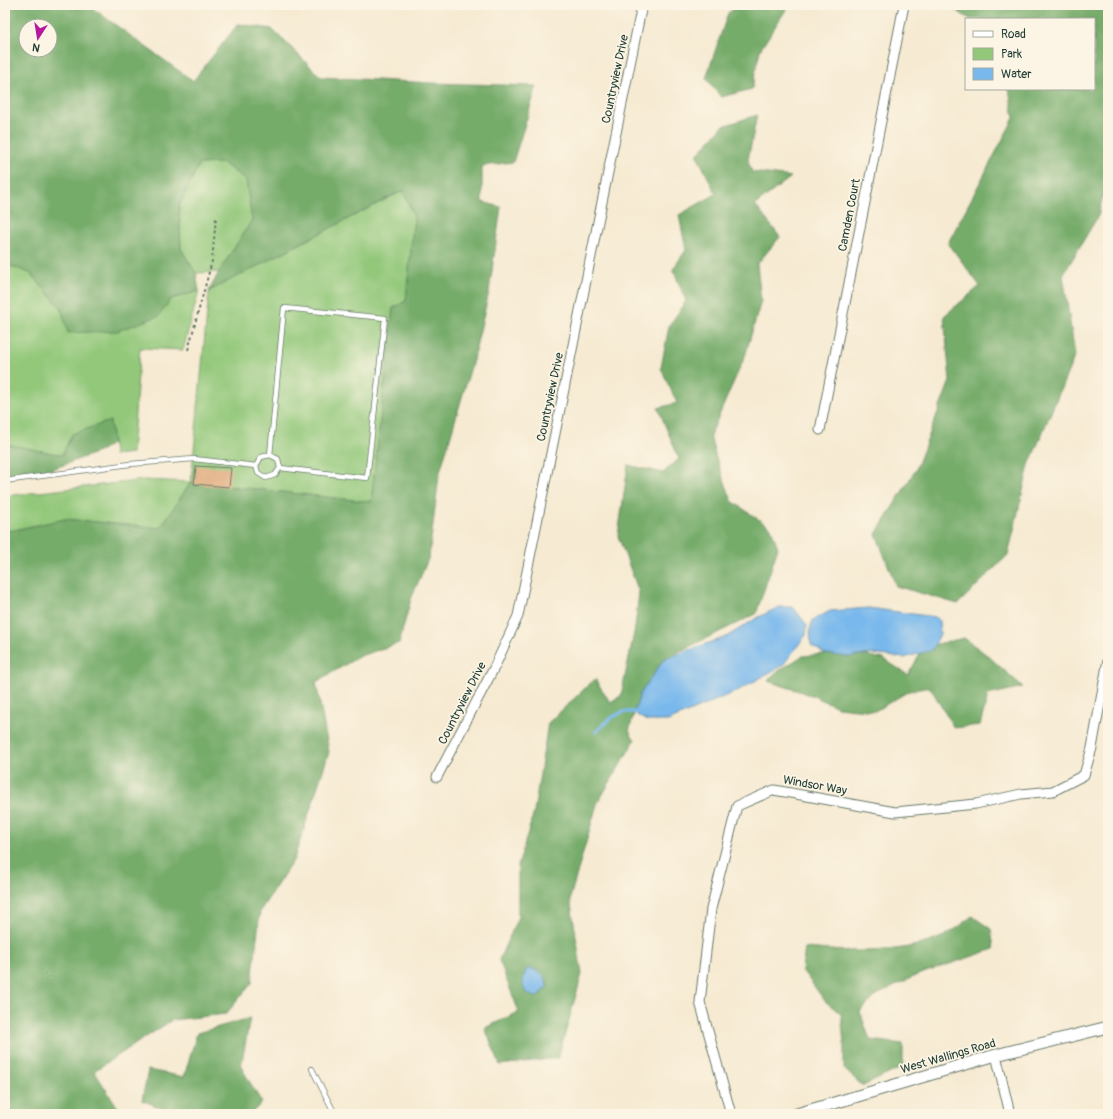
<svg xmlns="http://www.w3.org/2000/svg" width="1113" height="1119" viewBox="0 0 1113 1119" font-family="Pangolin,sans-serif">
  <rect width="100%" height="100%" fill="#fcf5e5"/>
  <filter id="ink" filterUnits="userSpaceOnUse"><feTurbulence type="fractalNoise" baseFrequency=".025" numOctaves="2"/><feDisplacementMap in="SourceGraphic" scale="8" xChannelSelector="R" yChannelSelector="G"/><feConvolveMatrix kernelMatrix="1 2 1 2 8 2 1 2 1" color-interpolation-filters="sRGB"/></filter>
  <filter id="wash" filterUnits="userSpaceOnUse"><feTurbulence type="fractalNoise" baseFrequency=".012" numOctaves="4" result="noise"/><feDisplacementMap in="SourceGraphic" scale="16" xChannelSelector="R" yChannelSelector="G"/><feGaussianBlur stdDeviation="0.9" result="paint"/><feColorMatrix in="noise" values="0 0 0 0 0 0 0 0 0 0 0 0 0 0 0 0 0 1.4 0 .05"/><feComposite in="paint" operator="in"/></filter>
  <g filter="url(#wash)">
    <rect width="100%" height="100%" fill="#f6ead2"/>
    <path fill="#93c87a" stroke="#598257" d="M223,163L246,180L252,220L219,272L196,273L181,249L179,206L199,164Z
      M404,190L414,217L406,301L393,308L371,502L192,482L160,528L65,519L5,532V496L144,480L191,482L209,291Z
      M5,264L30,273L61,308L158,316L171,299L199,291L183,350L140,348L132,453L114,455L110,421L62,455L5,444Z
      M5,1000L9,1005L5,1032Z"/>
    <path fill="#76ac6a" stroke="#4a744f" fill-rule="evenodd" d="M5,5H88L193,81L238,24L272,29L321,77L432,83L537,86L513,162L482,166V202L501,207L489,292L473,360L439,475L429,557L411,599L399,643L360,656L316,682L329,752L294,859L260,911L252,983L226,1014L172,1020L94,1071L120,1111L119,1114H5V1032L9,1005L5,1000V532L65,519L160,528L191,482L371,502L393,308L406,301L414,217L403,190L209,291L219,272L252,220L246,180L223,163L199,164L179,206L181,249L196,273L199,291L171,299L159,316L117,331L68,333L61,308L30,273L5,264ZM26,26H50V50H26Z
      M740,5H789L760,50L752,89L721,97L706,78L728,13Z
      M947,5H1096L1108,13V176L1098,216L1063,275L1075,355L1029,465L1008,555L958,604L896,586L876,534L916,469L950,381L944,316L980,286L948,243L1014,118L1009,89H1094V19H970Z
      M757,115L748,160L752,172L791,177L755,205L780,237L757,264L761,301L745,356L710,436L716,458L732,501L771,528L778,548L756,614L664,659L640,694L629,731L635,740L597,804L570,898L582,974L558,1058L500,1065L485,1028L519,1012L499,960L518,917V866L534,812L548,723L595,679L610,702L621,696L635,628L639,592L618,536L628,465L663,473L679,459L658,408L677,403L661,368L669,326L686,301L673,269L686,250L679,215L716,194L697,155L723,126Z
      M110,421L113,443L98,452L50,470L5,477V444L62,455L72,434Z
      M964,638L987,655L1023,687L988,695L980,725L954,728L930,687L909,691L875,711L838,707L811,695L768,681L774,674L802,656L849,652L884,659L908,675L924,647Z
      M972,916L991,929L994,949L917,975L877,995L860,1012L870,1040L903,1044V1067L863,1086L844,1069V1043L841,1014L825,1001L802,970L805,948C850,952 902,955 944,936C954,931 964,923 972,916Z
      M250,1018L241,1067L262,1103L250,1114H175L142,1100L148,1070L184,1077L197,1033Z"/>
    <path fill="#78b8ec" stroke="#4c7a90" d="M779,607H793L807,625L806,635L783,665L739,690L668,721H647L638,716L635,711L640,694L664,659L728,636L755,619Z
      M869,608L935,617L939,621L940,634L932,650L904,658L872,654L848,657L825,654L811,645L810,629L813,620L830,611Z
      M530,968L539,972L546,979L547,987L538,997C521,995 521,983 526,970Z"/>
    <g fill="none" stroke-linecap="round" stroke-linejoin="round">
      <path stroke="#78b8ec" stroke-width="3.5" d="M596,732L611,718L623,712H640"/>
    </g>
    <g id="blocks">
      <path fill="#e0ab7e" d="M196,466L231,468L229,487L194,484Z"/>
    </g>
  </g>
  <g filter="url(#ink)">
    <use href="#blocks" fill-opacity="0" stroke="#6a7a6b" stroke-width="1"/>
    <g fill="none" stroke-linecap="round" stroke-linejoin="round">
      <g stroke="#6a7a6b" stroke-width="6">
        <path id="service" d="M256,466L258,473L266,478L275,475L280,468
          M5,481L130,464L194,459L256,466L261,457L270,455L278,459L280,468L367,478L385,318L284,308L270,455
          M312,1069L335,1114"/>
      </g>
      <g stroke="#6a7a6b" stroke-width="11">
        <path id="minor" d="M820,430L904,5
          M437,777L494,668L518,616L642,5
          M996,1055L1010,1114
          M731,1114L700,1002L711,909L737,806L774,790L895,812L976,804L1021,794L1053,791L1084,775L1092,748L1108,660"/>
      </g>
      <g stroke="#6a7a6b" stroke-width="13">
        <path id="tertiary" d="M797,1114L996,1055L1108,1027"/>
      </g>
      <path stroke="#6a7a6b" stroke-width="2" stroke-dasharray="3 3" stroke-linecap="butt" d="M188,350L212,261L216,218"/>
      <use href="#service" stroke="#fff" stroke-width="4.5"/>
      <use href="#minor" stroke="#fff" stroke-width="9"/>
      <use href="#tertiary" stroke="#fff" stroke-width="11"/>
    </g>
  </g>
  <g text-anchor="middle" stroke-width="3.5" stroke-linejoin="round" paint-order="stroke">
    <g font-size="12" fill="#1f3d34" stroke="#fcf5e5">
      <text transform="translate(615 79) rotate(-78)" y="4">Countryview Drive</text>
      <text transform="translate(849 215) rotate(-79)" y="4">Camden Court</text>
      <text transform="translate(550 397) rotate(-78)" y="4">Countryview Drive</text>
      <text transform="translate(462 703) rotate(-63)" y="4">Countryview Drive</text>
      <text transform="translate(815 785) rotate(10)" y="4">Windsor Way</text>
      <text transform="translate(948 1056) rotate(-16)" y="4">West Wallings Road</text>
    </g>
  </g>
  <rect width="1113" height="1119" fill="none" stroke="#fcf5e5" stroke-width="20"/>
  <rect x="965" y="18" width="130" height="72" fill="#fcf5e5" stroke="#a4ab9e"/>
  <rect x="973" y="31" width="20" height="6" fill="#ffffff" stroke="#a4ab9e"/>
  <text x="1001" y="38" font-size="12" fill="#1f3d34">Road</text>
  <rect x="973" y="48" width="20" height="12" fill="#93c87a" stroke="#a4ab9e"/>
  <text x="1001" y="58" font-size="12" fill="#1f3d34">Park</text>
  <rect x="973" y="68" width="20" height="12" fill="#78b8ec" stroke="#a4ab9e"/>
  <text x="1001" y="78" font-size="12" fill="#1f3d34">Water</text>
  <g transform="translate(38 38) rotate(192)"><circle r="19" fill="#fcf5e5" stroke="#a4ab9e"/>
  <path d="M0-3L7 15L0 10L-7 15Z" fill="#b5179e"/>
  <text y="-6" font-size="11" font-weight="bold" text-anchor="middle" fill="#1f3d34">N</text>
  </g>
</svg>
